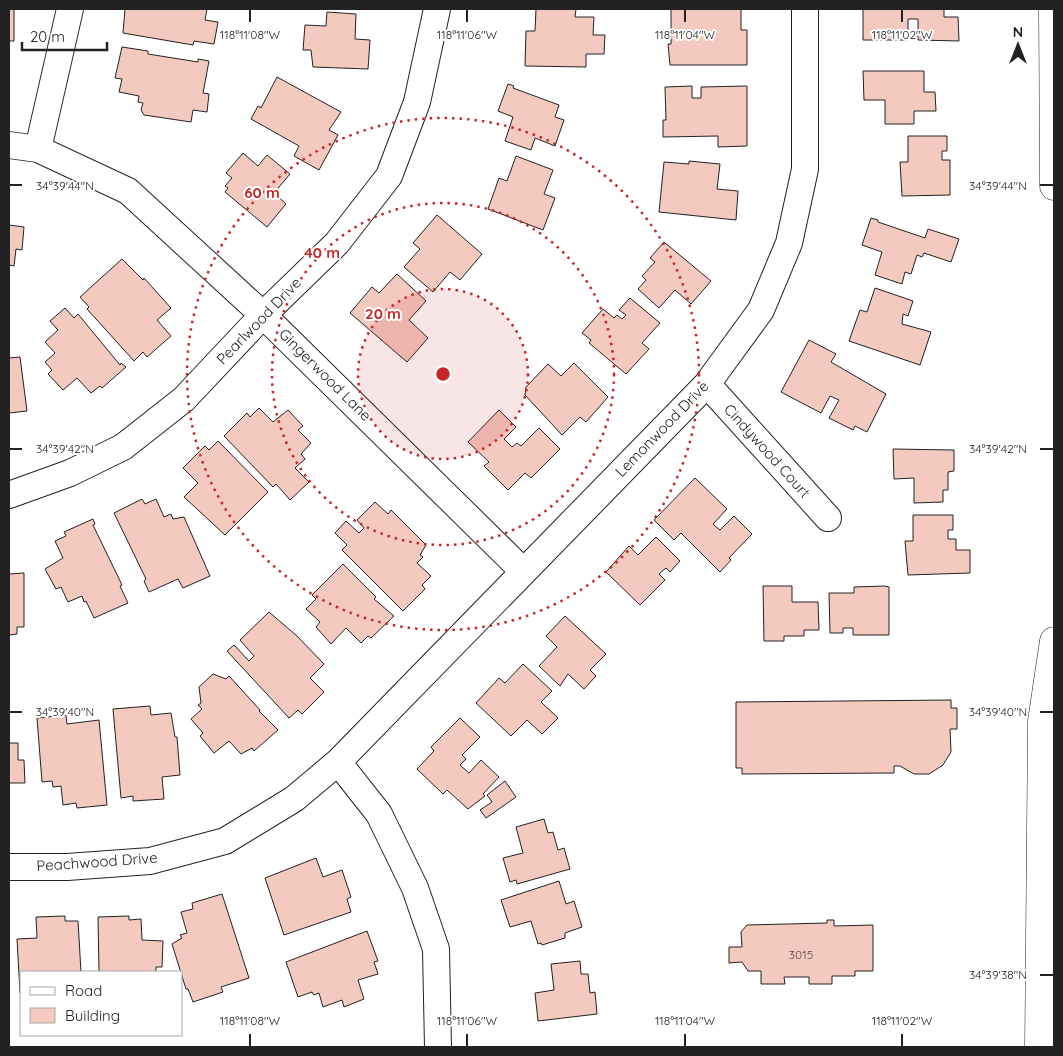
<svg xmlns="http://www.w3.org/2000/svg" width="1063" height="1056" viewBox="0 0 1063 1056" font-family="Quicksand,sans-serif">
  <rect width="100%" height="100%" fill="#fff"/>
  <path fill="#f3c9c0" stroke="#222" d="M9,9H14V41H9Z
    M125,9H207L205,20L218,22L214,44L194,41L193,45L123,33Z
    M536,9H576L575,17H594L593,35H605L604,54H586V67L525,66L526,31H535Z
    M671,9H741V30H747V65H670L668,44H671Z
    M863,9H944V17H958L959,41L918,40V19H908V40H863Z
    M327,12L356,14L355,39L370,40L368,69L313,67L311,50H303L305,25L326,26Z
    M122,47L148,51V54L198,62V59L209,61L203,93L209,94L207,112L193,110L191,122L144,115L141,110L143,103L138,102L139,96L119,92L122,79L115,78Z
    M863,71H924V92H935L936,111H914V124H885V100H864Z
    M277,77L341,112L329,130L338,135L319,170L294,156L299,146L251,119L258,106L261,108Z
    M508,84L514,86L513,88L559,105L555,117L564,120L555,146L535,138L531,150L505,141L513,117L498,111Z
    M692,86V98H701V87L747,86V146L718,147V136L663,137V120H666L665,87Z
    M908,136H947V151H942V160H950V195L902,196L900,162H908Z
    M243,153L258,166L267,155L290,174L274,193L286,204L267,227L225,192L228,188L225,186L232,178L226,173Z
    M516,156L553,170L544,194L555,198L543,230L488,209L499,178L507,181Z
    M689,161L720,164L717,189L738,191L736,220L659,212L664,162L689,164Z
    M437,215L482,254L460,280L450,272L433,292L404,267L420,249L413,243Z
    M871,218L878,220V222L925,238L928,229L959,239L951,262L924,253L922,257L917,255L911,274L905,272L902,284L875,275L882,252L862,245Z
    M9,225L24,227L22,250L16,249L14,266L9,265Z
    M664,242L711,281L691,304L675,290L659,308L638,289L646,280L642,276L655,262L650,258Z
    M122,259L143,280L144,278L171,308L157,320L171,336L147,357L143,352L134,361L87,309L89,307L80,297Z
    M397,274L426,301L409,320L428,338L407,362L350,313L372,287L379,293Z
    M875,288L913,301L908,316L903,314L902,324L931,332L920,365L849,341L860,310L867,312Z
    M630,298L660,323L642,343L649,349L626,374L589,343L591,340L582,333L603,309L614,318L617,315L622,319L626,315L619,310Z
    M65,308L74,318L78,314L120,365L121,363L126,367L102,388L100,386L91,393L77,378L63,390L48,374L52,370L45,362L55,353L45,342L58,330L50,321Z
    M809,340L836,354L831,362L886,394L867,432L855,426L853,430L829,418L839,400L830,396L821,413L781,392Z
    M20,357L27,411L9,413V358Z
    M574,363L608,397L586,422L580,417L562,435L525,395L526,387L548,364L561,376Z
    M259,408L273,422L288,410L303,426L298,430L311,443L301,454L305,459L295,468L309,482L290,500L276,484L273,487L224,436L247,413L250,417Z
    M499,410L516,427L504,439L512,447L517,443L521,446L539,428L560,449L531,478L525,473L508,490L484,466L489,462L468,442Z
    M218,441L268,492L225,535L184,497L198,483L183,468L205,446L209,450Z
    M893,449L954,450V471L948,472V490H943V502L914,503V478L894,479Z
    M695,478L727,509L713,524L720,530L734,516L752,534L729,558L731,560L720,572L681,533L674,540L654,520Z
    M142,499L145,504L156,499L164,517L171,514L173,519L184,517L210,576L183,588L178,579L149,592L144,581L146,579L114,513Z
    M375,502L388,514L391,510L426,545L420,555L423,557L417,563L431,576L422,585L425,589L403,611L342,550L347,545L335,533L346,521L359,533L364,528L357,520Z
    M913,515H953V530H948V539H956V550H970V573L908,575L905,541H913Z
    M93,519L95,524L93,525L122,585L120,586L128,603L94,618L86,601L84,602L82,596L68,602L61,587L56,589L45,569L63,558L55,541L66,536L64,532Z
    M656,537L680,561L670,572L666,568L659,574L665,580L640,605L606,572L629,546L638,555Z
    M343,564L376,597L374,599L394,616L371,638L368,636L361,643L346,628L331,644L316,627L320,622L306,609L316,599L312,595Z
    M24,573V627H17V634L9,635V645V574Z
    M763,586H792V602H818L819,630H804V636H784V641H764Z
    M885,586L889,587V635H853V628H843V633H830L829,593H854V587Z
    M269,612L297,636L324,664L310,678L324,692L302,714L298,710L289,718L227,651L234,645L249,661L254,656L240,640Z
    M565,616L606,654L590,670L596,676L584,689L568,674L560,686L539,666L557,647L546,636Z
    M523,664L552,691L541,702L558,718L542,734L527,720L511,736L476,703L499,678L505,683Z
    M213,674L226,679L229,676L260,710L259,711L278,730L254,751L252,748L241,754L229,741L214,753L200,736L203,733L191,719L202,709L198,705L201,703L199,687Z
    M951,700V708H957V729H950L951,752L943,765L929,774H914L900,766H894V773L742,774V768H736V702Z
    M150,706L151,715L171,713L175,737H177L180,775L162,777L164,799L133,801V796L121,798L113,709Z
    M66,715L67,724L99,720L107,805L77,808L76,803L63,805L61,786L53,787L52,781L42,782L37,718Z
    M460,718L480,737L462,755L466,759L460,765L469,773L481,760L499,777L483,794L485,796L468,809L447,790L443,794L417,769L434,751L431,747Z
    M9,743H18V760H24L25,783H9Z
    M505,781L516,797L486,818L480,810L492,802L487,795Z
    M544,819L548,833L553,832L558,850L564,848L570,869L517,884L516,880L510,882L503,858L523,853L516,827Z
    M316,858L323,877L342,870L351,897L347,899L351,912L284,935L265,878Z
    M559,881L566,904L574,901L582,927L565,933V938L542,945L541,943L538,944L531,921L510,927L501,900Z
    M222,894L249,978L221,987L223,992L193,1002L188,989H186L172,944L182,938L180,935L187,933L181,912L193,909L192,903Z
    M65,916V921H78L81,972H21L20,993L17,939L37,938L36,917Z
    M129,916V920L141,919L142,940L163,941L162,967H156V972H99L98,917Z
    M827,920H834V926L873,925V971H855V976H832V984H809V977H784L785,984H761V971H748L742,962L729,963V947H742L741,932L747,925L827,923Z
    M367,931L378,961L374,962L378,974L358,980L364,999L344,1007L342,1000L323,1007L319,993L314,995L312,992L298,997L286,962Z
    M580,961L581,974H588L590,993L595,992L597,1014L538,1021L535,993L554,990L551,964Z"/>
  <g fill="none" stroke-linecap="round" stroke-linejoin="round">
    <g stroke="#222" stroke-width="28">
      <path id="minor" d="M9,145L38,149L128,191L263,315L523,571
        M38,149L70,9
        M707,384L828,518
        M9,495L70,473L123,447L184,399L263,315L337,243L389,176L417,102L437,9
        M338,762L379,814L415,888L436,949L438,1047
        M9,867H67L150,861L225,841L294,799L338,762L707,384L761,310L789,243L805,169V9"/>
    </g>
    <g stroke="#222" stroke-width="29">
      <path id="primary" d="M1053,9L1054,186
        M1039,1047L1042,721L1054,641"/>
    </g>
    <use href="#minor" stroke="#fff" stroke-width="26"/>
    <use href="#primary" stroke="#fff" stroke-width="28"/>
  </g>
  <path fill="none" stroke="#222" stroke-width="2" d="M250,10V22M467,10V22M685,10V22M902,10V22M10,185H22M1040,185H1053M10,449H22M1040,449H1053M10,712H22M1040,712H1053M1040,975H1053M250,1034V1046M467,1034V1046M685,1034V1046M902,1034V1046"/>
  <circle cx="443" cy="374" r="85" fill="#c62828" fill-opacity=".12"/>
  <g fill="none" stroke="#c62828" stroke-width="2.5" stroke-dasharray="2.5 5">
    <circle cx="443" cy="374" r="85"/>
    <circle cx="443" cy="374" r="171"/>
    <circle cx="443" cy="374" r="256"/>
  </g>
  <g text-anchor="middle" stroke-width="4" stroke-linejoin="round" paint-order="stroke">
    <g font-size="12" fill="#564c4a">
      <text x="801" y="959">3015</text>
    </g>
    <g font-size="15" fill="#222" stroke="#fff">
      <text transform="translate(259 321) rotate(-46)" y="5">Pearlwood Drive</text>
      <text transform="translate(325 375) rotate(45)" y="5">Gingerwood Lane</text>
      <text transform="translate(662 429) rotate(-46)" y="5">Lemonwood Drive</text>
      <text transform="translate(767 451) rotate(48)" y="5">Cindywood Court</text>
      <text transform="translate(97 862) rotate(-4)" y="5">Peachwood Drive</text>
    </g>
  </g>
  <g font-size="12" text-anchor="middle" fill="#222" stroke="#fff" stroke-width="4" stroke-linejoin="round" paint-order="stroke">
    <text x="250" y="39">118°11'08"W</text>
    <text x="467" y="39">118°11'06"W</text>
    <text x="685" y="39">118°11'04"W</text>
    <text x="902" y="39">118°11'02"W</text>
    <text x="65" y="190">34°39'44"N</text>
    <text x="998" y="190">34°39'44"N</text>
    <text x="65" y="453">34°39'42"N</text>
    <text x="998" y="453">34°39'42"N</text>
    <text x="65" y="716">34°39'40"N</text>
    <text x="998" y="716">34°39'40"N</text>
    <text x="998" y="979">34°39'38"N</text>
    <text x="250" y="1025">118°11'08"W</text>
    <text x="467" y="1025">118°11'06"W</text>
    <text x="685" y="1025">118°11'04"W</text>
    <text x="902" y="1025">118°11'02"W</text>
  </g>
  <circle cx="443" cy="374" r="8" fill="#c62828" stroke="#fff" stroke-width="2.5"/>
  <g font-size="15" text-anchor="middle" font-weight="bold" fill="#c62828" stroke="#fff" stroke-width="4" stroke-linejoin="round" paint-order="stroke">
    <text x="262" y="198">60 m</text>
    <text x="322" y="258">40 m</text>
    <text x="383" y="319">20 m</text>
  </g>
  <rect width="1063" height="1056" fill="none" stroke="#222222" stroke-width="20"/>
  <rect x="20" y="971" width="162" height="65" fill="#ffffff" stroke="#a7a7a7"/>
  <rect x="30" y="987" width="25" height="8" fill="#ffffff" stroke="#a7a7a7"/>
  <text x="65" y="996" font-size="15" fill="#222222">Road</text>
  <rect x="30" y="1008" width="25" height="15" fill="#f3c9c0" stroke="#a7a7a7"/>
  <text x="65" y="1021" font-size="15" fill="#222222">Building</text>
  <g transform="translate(1018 45)" stroke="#ffffff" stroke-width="4" paint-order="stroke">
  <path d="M0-4L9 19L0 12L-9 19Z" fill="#222222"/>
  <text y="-8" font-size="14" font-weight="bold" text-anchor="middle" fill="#222222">N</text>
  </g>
  <path d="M22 42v8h85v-8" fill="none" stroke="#222222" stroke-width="2.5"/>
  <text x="30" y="42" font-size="15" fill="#222222" stroke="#ffffff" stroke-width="4" paint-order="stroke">20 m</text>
</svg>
